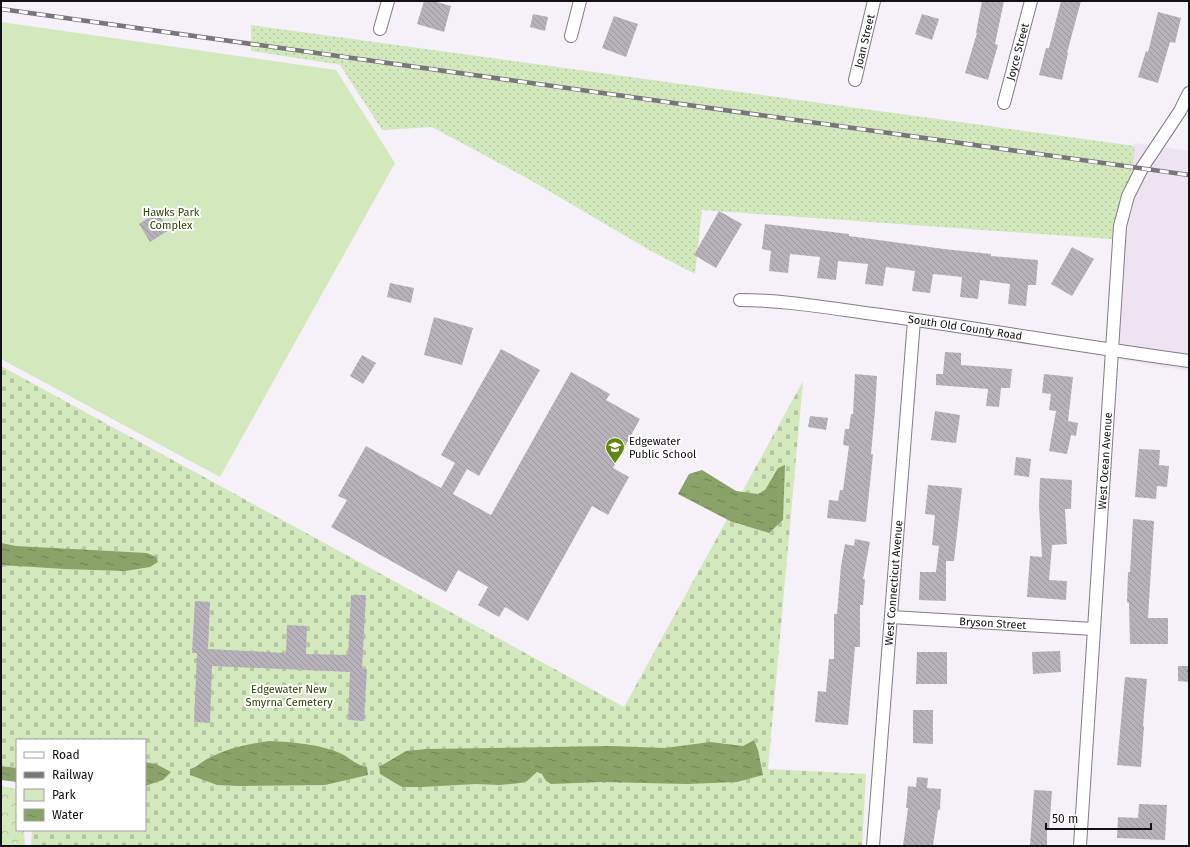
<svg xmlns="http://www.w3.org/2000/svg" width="1190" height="847" viewBox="0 0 1190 847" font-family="'Fira Sans',sans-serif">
  <defs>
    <pattern id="grass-dots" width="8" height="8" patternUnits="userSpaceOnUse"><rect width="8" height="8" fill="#d4e8be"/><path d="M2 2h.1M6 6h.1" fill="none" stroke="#b5c6a2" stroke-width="1.8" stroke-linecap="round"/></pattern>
    <pattern id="forest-crowns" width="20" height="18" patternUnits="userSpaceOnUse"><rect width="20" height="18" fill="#d4e8be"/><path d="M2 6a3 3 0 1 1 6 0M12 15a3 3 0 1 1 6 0" fill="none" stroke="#b5c6a2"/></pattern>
    <pattern id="cemetery-stones" width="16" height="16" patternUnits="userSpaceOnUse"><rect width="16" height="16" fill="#d4e8be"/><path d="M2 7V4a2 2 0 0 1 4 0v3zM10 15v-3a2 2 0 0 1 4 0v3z" fill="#b5c6a2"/></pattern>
    <pattern id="water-ripples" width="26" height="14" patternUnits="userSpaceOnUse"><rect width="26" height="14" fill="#89a268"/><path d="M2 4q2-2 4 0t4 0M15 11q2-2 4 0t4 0" fill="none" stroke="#6f8354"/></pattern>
    <pattern id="building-back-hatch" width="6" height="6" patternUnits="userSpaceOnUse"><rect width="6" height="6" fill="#b7b1b9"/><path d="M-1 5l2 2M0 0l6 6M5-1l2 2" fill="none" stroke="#9c979e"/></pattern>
  </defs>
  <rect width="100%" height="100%" fill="#f6f0f8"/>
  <path fill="#ede3f1" d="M1135,143L1189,151V371L1110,358Z"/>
  <path fill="url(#grass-dots)" d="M251,25L1135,146L1124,240L702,210L695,274L651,251L532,181L432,127L382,130L340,65L336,64L251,51Z"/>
  <path fill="url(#forest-crowns)" d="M1,786L17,789V830H24L25,846H1Z"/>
  <path fill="url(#cemetery-stones)" d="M1,366L624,707L803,381L768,769L866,774L862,846H31L32,830H145V740H17V768L1,766Z"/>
  <path fill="#d4e8be" d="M1,22L336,70L395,163L220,477L1,359Z"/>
  <path fill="url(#water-ripples)" d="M785,465L783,520L769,533L730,521L678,494L689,474L702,470L736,491L758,494L765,490L778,468Z
    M1,543L16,546L147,553L156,557L158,562L150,567L125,571L65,569L1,565Z
    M754,740L758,750L763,775L737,782L687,784L601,782L551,784L546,781L542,774L537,772L527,781L520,783L499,785L476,784L421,787H402L380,774L379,767L406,751L426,749L610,746L665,748L710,742L743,746Z
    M269,741C293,742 320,744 342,754C351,759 356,765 367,767L368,775L325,785L240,786L217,785L190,775V769C198,767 202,761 209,758C228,748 248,744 269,741Z
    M145,762L156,764L171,772L163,780L145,786Z
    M1,766L17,768V782L1,780Z"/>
  <path fill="url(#building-back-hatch)" d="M424,1H433L451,6L444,32L417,24Z
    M982,1H1004L995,44L998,45L988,80L965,73L977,33H976Z
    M1061,1H1081L1067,53H1068L1062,80L1039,75L1046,48H1049Z
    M1158,12L1181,18L1175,43L1170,42L1158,83L1138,77L1146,51L1148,52Z
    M533,14L548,17L545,31L530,27Z
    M922,14L939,19L932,40L915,34Z
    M614,16L638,24L626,57L602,48Z
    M719,211L742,224L716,268L694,255Z
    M158,212L169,230L150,242L139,224Z
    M765,224L849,234V236L944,249L991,254V256L1038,260L1036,285H1028L1026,306L1008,304L1010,284L980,280L978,299L960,297L962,277L933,274L930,293L912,291L915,271L886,267L883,286L865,284L868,264L838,261L836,280L817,278L820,257L790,254L788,273L769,271L771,251L762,249Z
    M1072,247L1094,259L1072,296L1051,284Z
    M390,283L414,288L411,303L387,297Z
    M434,317L473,328L462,365L424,355Z
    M501,349L540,370L479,476L467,469L453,494L491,515L571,372L610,394L606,400L640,419L613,468L629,477L608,515L592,506L528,621L505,607L499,617L478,605L488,587L458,570L446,592L331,527L347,500L338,496L366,446L441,488L455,463L441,455Z
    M945,352L961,353V365L1012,369L1010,388H1001L999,407L986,406L988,389L936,385V374H943Z
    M362,355L376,363L363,384L350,376Z
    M855,374L877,376L875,410L871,454H873L866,522L827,518L829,500L838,501L840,490H843L849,446L843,445L845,429H849L851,414H853Z
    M1044,374L1073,377L1068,421L1078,423L1076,436L1071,435L1067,454L1049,451L1056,411L1049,410L1051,394L1042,393Z
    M935,411L960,415L956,443L931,440Z
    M810,416L828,418L826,430L808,427Z
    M1139,449L1160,450L1159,465L1169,466L1167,487L1157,486L1156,499L1135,497Z
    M1016,457L1031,459L1029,477L1014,475Z
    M1040,478L1072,480L1071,509H1065L1067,544L1052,545L1049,580L1067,581L1066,600L1027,597L1030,556L1042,557L1039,506Z
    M928,485L962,488L954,561H946V601L919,600L920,572H936L939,546L932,545L935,515L925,514Z
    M1133,519L1154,521L1148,618H1168V644H1130L1129,603L1127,602L1128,572H1130Z
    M855,539L870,542L863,579H865L863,605H860V647H855L848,725L815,722L818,691L826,692L829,659H834V614H837L841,566L845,544L854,546Z
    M351,595H366L362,669H367L364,721L348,720L350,672L212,666L210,723L194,722L197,653H192L195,601L210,602L208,649L286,653L287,625L307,626L306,654L348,655Z
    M1060,651L1061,672L1033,674L1032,652Z
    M917,652H947V684H916Z
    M1178,666H1189V682L1178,681Z
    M1125,677L1147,679L1143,726H1144L1141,767L1117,765Z
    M913,710H933V744L913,743Z
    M917,777L928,778L927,788L941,789L940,810H938L933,846H903L908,808H906L908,786L916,787Z
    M1034,790L1052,791L1049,830H1047V846H1030Z
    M1139,804L1167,805L1165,840L1117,838L1118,817L1138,818Z"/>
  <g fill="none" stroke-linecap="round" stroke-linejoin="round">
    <g stroke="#827d84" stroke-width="14">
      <g id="street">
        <path d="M380,29L388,1"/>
        <path d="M571,36L580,1"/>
        <path id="s1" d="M855,80L874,1"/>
        <path id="s2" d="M1004,103L1031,1"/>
        <path id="s3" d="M740,300C787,300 834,309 881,315C984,329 1086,347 1189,361"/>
        <path id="s4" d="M891,617L1094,629"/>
        <path id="s5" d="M873,846L914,320"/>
        <path id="s6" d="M1080,846L1120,226L1128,196L1142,168L1180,111L1189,93"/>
      </g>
    </g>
    <use href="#street" stroke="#fff" stroke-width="12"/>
    <g stroke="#79767a" stroke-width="4.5">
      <path id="rail" d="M1,9L1189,175"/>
    </g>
    <use href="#rail" stroke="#fff" stroke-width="3" stroke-dasharray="9" stroke-linecap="butt"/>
  </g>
  <defs>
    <g id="school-pin" transform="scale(1)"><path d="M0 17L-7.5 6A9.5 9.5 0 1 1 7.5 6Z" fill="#60870f" stroke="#fff"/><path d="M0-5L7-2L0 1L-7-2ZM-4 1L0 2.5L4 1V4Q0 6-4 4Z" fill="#fff"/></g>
  </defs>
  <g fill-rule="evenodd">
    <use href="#school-pin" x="615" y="447"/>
  </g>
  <g text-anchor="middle" stroke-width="4" stroke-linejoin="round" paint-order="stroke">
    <g font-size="11" fill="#121113" stroke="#fff">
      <text dy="4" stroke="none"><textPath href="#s1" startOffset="40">Joan Street</textPath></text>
      <text dy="4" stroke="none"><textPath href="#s2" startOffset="53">Joyce Street</textPath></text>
      <text dy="4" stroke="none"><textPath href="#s3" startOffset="227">South Old County Road</textPath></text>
      <text dy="4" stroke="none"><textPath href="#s6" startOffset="386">West Ocean Avenue</textPath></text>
      <text dy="4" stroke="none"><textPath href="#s5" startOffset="264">West Connecticut Avenue</textPath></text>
      <text dy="4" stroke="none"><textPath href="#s4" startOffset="102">Bryson Street</textPath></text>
    </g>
    <g font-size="11" fill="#304603" stroke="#fff">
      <text x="171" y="216">Hawks Park<tspan x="171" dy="13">Complex</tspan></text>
      <text x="289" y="693">Edgewater New<tspan x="289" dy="13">Smyrna Cemetery</tspan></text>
    </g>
    <g font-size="11" fill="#121113" stroke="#fff" text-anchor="start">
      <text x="629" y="445">Edgewater<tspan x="629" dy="13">Public School</tspan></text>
    </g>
  </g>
  <rect width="1190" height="847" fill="none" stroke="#121113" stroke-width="4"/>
  <rect x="16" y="739" width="130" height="92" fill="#ffffff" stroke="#a0a0a1"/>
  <rect x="24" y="752" width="20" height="6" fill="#ffffff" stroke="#a0a0a1"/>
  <text x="52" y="759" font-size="12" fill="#121113">Road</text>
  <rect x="24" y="772" width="20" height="6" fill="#79767a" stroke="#a0a0a1"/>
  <text x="52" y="779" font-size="12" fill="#121113">Railway</text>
  <rect x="24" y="789" width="20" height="12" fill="#d4e8be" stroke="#a0a0a1"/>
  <text x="52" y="799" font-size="12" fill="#121113">Park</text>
  <rect x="24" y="809" width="20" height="12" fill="url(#water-ripples)" stroke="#a0a0a1"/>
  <text x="52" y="819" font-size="12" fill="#121113">Water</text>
  <path d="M1046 823v6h105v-6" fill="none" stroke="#121113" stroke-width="2"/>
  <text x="1052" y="823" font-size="12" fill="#121113" stroke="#ffffff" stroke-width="3" paint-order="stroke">50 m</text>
</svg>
